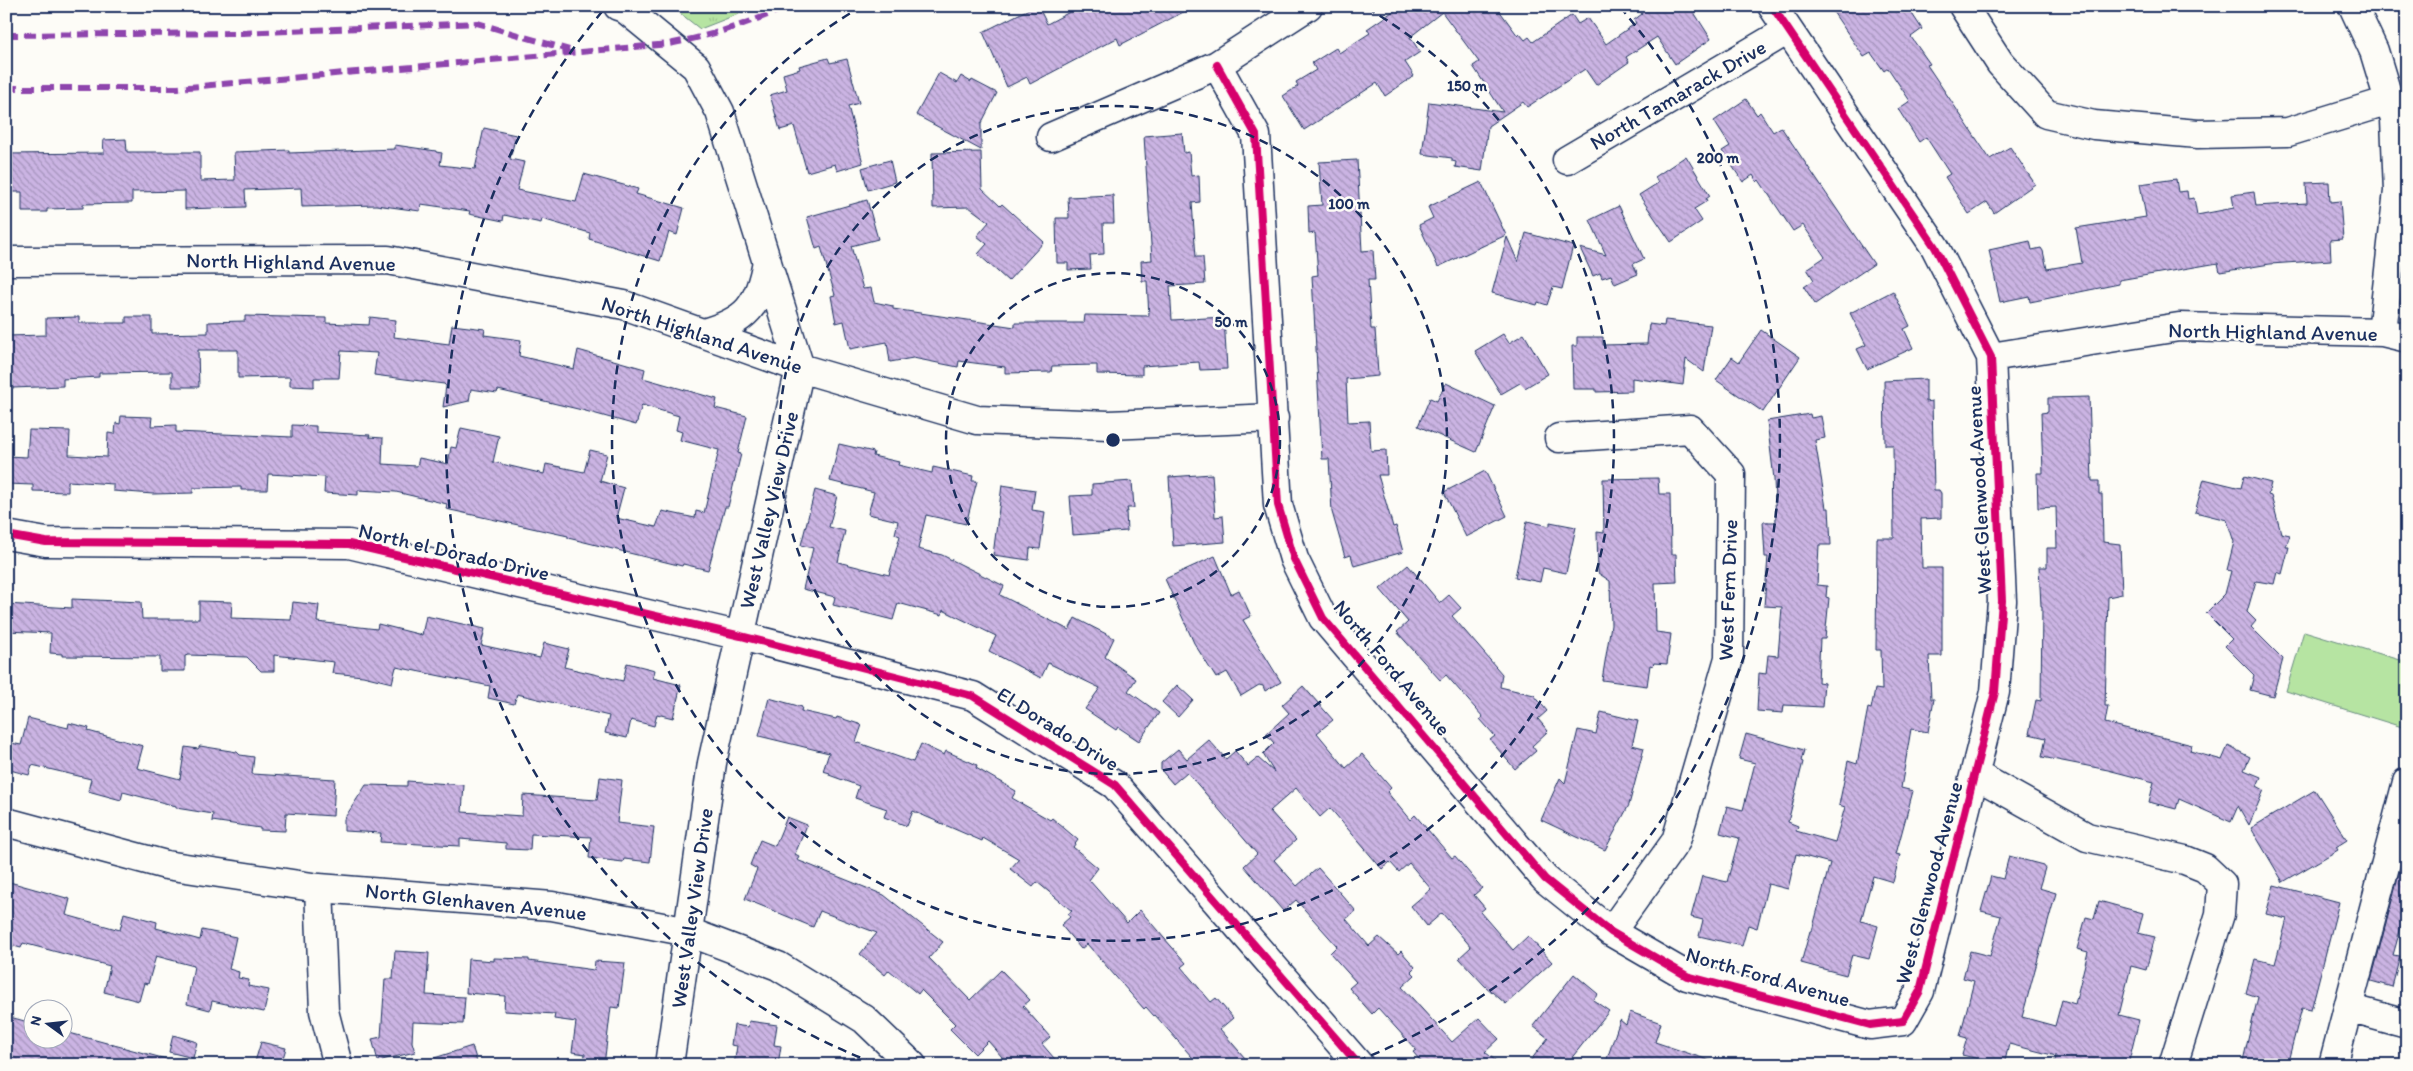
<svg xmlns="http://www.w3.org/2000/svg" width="2413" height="1071" viewBox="0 0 2413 1071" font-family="Itim,sans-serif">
  <defs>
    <pattern id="grass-tufts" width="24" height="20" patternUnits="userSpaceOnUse" patternTransform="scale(1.25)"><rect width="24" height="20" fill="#b6e4a2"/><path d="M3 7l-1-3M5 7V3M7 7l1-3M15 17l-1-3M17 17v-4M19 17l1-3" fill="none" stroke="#9cc48e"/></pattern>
    <pattern id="building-back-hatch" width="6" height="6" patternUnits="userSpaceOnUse" patternTransform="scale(1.25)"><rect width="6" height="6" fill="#cbb4e3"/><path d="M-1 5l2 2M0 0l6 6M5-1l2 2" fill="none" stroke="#a493bb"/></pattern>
  </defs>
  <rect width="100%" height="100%" fill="#fdfcf7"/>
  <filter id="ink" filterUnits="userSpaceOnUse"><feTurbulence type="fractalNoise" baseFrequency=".02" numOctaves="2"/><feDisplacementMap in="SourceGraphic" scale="10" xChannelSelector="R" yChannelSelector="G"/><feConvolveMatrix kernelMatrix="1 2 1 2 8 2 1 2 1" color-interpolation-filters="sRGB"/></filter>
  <g filter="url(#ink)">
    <path fill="url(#grass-tufts)" stroke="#688a80" d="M671,6H759L700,29Z"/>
    <path fill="#b6e4a2" stroke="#688a80" d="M2304,631L2407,662V711L2402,727L2286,691Z"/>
    <path fill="url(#building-back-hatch)" stroke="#1b2f5e" d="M1035,6H1038L1047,24L1081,6H1195L1120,45L1117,38L1030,84L1027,77L1007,87L983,32Z
      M1401,6H1496L1518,36L1520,34L1525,40L1529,37L1533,42L1572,15L1578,24L1588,18L1606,44L1636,23L1634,20L1642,14L1637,6H1690L1711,39L1675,64L1657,37L1626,57L1629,62L1596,85L1585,69L1527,107L1523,102L1488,126L1482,171L1455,167L1456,162L1452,161V158L1422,154L1429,102L1503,112L1473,66L1479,62L1442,12L1410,37L1420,52L1405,62L1414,76L1385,96L1377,83L1304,130L1283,96L1298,86L1296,82L1316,70L1312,63L1336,48L1339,53L1370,33L1367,29Z
      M1829,6H1907L1922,29L1911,37L1930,64L1927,65L1990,159L2010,147L2035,184L1994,213L1987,202L1969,214L1945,177L1950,174L1926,137L1919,142L1898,109L1910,101L1888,68L1884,71L1871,53L1864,57Z
      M828,58L830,63L847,59L859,103L848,106L863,163L837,171L835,164L807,172L794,126L780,130L770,95L787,90L783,74L800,69L799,66Z
      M939,73L957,83L961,76L971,82L972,80L997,93L981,124V150L916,115Z
      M1746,99L1757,115L1760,112L1773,132L1781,127L1874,264L1815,304L1804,287L1814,280L1807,269L1825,257L1803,225L1793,231L1759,180L1757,182L1753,175L1743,182L1722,151L1730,146L1714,121Z
      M484,128L516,135L510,159L524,162L517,190L576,202L584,174L638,189L636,194L684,208L677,235L669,232L660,261L589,239L590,233L542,219L541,223L504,215L503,221L469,214L470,211L421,204L420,211L376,205L302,207L301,188L245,190L246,207L185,209V191L132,192V203L83,204V208L47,209V212H22V192H6V154L104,153L103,140L126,139L127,152H200V181L235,180L234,152L289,150V153L395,149V145L436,151V152L442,153L440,165L475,169Z
      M1182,133L1184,153L1189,152L1191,176L1199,175L1200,202L1192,203L1196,257H1203L1205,284L1170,286L1172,320L1224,317L1227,369L1200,370L1199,362L1142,366V375L1097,374V365L1052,366L1051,372L1005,373V367L959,361L958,367L913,358L890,362L887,342L850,349L844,321L836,323L831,296L835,295L821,247L816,249L807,217L867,200L878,239L851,246L863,289L871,288L874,302L893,306V309L1015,327V323H1084L1085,315L1149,316L1147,281H1142L1141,261L1152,260L1144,136Z
      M981,152L982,189L1000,206L1002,204L1044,242L1008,281L978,254L987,244L977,236L989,222L969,207L933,208L932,153Z
      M1686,156L1710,196L1706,199L1707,201L1694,209L1702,221L1671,242L1639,195L1658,183L1655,177Z
      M890,160L895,182L868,190L862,168Z
      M1357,160L1362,251L1373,250L1375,280H1368L1371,329H1375L1378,374V376L1346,379L1348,422L1369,421L1371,451L1386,450L1387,475H1378L1393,527L1396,526L1403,552L1354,566L1351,555L1345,557L1332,512L1329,459H1322L1312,276L1318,275L1315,233L1309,234L1308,206L1322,205L1319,162Z
      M2176,179L2178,192L2187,191L2188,199L2194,198L2197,215L2234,208L2232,195L2254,192L2256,206L2307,203L2306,183L2329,182L2330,202L2340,201L2343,239L2330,240L2331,260L2270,264L2220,272L2218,263L2119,280V284L2030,302L2029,296L2000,302L1989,250L2030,241L2032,250L2041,248L2043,251L2047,269L2082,263L2076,228L2146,217L2140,184Z
      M1481,182L1506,235L1438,267L1419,225L1433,218L1428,207Z
      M1113,195L1114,223H1103L1104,254L1090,255L1091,269L1068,270V263H1057L1056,218H1069L1068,197Z
      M1619,206L1644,259L1633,264L1638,274L1615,284L1611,275L1602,278L1600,273L1593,276L1580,248L1606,255L1590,220Z
      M1526,233L1573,246L1562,289L1553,287L1547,305L1538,302L1537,305L1492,293L1507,237L1518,262Z
      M1893,291L1910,326L1904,329L1913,348L1867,369L1857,349L1866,345L1850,313Z
      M245,316L326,318V323L369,325L370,317L396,320L394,337L449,344L452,325L485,329L484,335L521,340L519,356L574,369L578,350L645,369L643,378L717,399L715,408L747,416L738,453L741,454L728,507H725L708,570L683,564L682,566L568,538V536L446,509L447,504L396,492L358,490V495L324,493L325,477L268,474L267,490H241V487L193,488V493L153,494L113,491V484L68,481V492L33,491V485L6,484V456L27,457L29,430L70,431L69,455L107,457L108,433L115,434L116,423L120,424L121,416L152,417L151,426L176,425V432L292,437V425L316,426V432L370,435L369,437L383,438L382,464L417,466L419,458L448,464L451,447L456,448L461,428L499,436L493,462L544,474L546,464L584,472L590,450L607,454L600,481L624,488L616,518L656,527L662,511L695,518L696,511L704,513L719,450L680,440L682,432L676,430L679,416L642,405L636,425L582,410L498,390L497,393L471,389L469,401L443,407L446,386L444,384L374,375L377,353L341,351L339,378H314V387L290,386V377L238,378V350H198L199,387H172V372L99,373V377L63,379V386L13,388L12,373H6V336L46,335V318L79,317V323H126V317H152V334L208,333V322L245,321Z
      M1665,320L1711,325L1704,372L1686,359L1683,385L1632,378V391L1596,392V389H1573L1572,346H1577V337H1603V345L1647,344L1649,324L1664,326Z
      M1761,330L1800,357L1763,412L1716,380L1732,357L1739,362Z
      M1503,334L1509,343L1524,334L1548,374L1525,388L1520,383L1501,394L1475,351Z
      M1926,379V402L1932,401L1934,490H1939L1941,493V518L1921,519L1922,568H1942V656H1929L1931,699H1934L1928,732L1911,729L1901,788L1913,791L1896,854L1900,855L1893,882L1873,876L1861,921L1878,926L1869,959L1852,955L1846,975L1801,963L1810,931H1812L1830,863L1796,854L1788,889L1768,884L1757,928L1748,925L1742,946L1699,936L1703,920L1691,917L1702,876L1727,882L1739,838L1720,833L1727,806L1743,810L1755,763L1739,759L1746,734L1804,750L1801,761L1803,762L1788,822L1798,826L1796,831L1835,842L1845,807L1839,805L1848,761L1857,764L1868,708L1871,709L1875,689L1882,690L1881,650H1876L1877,538H1894L1893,445H1885L1884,381Z
      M1446,383L1495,406L1476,452L1418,426L1430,398L1437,401Z
      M2089,397L2092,481H2099V494H2102L2103,542L2120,544L2122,594L2108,597L2105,706H2108L2105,723L2192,745L2190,751L2222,760L2228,746L2250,757L2244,770L2261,777L2257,786L2264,790L2249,825L2238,806L2231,822L2179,799L2176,809L2149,802L2154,782L2108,770L2042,757L2046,738L2029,734L2036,700L2041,701L2042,606H2041L2039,567H2047V548H2057L2056,507L2038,508L2037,473H2043L2041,413L2048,412V398Z
      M1810,414L1811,418L1821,416L1825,438L1815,440L1826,508H1829L1831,545H1819L1817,585L1827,586L1826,597L1829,598L1825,639H1820L1818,682L1824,683L1822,707L1784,705L1783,713L1757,711L1759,673L1766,674L1768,655L1778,656L1782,607L1764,606L1768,557H1765L1763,522H1776L1774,479L1767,421Z
      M839,444L874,452L873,456L899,462L898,465L932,473L933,467L973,476L972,481H977L966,524L926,515L918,549L942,555L1004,586L1000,595L1069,630L1075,618L1114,638L1105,657L1136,679L1128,691L1159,713L1139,741L1118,727L1116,730L1085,709L1100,688L1048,663L1041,678L989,651L996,636L943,610L942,615L898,603L893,620L833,605L835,597L803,589L813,548L801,545L815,490L837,496L829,527L845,531L838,562L889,575L900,536L895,534L898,521L868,514L874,492L830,481Z
      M1485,471L1507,516L1466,537L1444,492Z
      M1212,474L1215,517L1223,516L1225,542L1173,546L1169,477Z
      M2244,476L2271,483L2268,495L2271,496L2281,533L2290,535L2286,547H2289L2282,574L2277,572L2274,584L2256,581L2247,612L2256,621L2251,627L2283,659L2273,696L2250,690L2254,675L2225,646L2232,639L2206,613L2225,594L2231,571L2227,570L2234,542L2227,520L2195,512L2204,479L2241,488Z
      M1658,478L1659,494H1670L1671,554H1676L1677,582L1655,583L1656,632L1671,634L1667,664L1654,663L1653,666L1650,665L1647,686L1602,680L1611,625L1610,581L1598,573L1597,532L1604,533L1603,479Z
      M1132,481L1134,508H1127L1128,512H1126L1127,531L1073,535L1070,496L1092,495V484Z
      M1002,485L1035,490L1032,510L1045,512L1040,549L1030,548L1029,560L993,555Z
      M1527,521L1550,526V522L1576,527L1566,573L1543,568L1540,582L1515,577Z
      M1215,556L1231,594L1239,590L1251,616L1243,620L1281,682L1265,691L1263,686L1259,685L1241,696L1227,672L1216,678L1194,643L1165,579Z
      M1408,565L1440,603L1449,595L1461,608L1452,616L1502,674L1500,687L1534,695L1547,711L1538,719L1548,731L1532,746L1536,751L1515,769L1490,740L1495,736L1480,719L1483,717L1446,675L1440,680L1397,632L1408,622L1380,589Z
      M72,599L141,602L142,619H199V601L232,602L231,618L291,620L293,602L319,605L317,622L377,629L378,624L422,635L426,616L485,629L481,645L540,658L544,643L569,649L564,667L623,681L627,663L655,670L653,678L681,685L673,718L657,714L654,726L631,720L627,738L605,733L609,716L517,694L514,704L488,698L490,686L396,667L392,683L363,676L332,673L334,662L274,655V671H261L247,657L188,655L185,656V671H160V657L62,656V654L50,653L51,633L6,631V604L72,608Z
      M1177,685L1193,700L1178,717L1162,702Z
      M1303,686L1333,720L1317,733L1346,768L1362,754L1391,788L1387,792L1410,820L1415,815L1452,858L1455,856L1482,888L1474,895L1485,908L1480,912L1513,950L1528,936L1552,962L1506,1004L1485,986L1459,958L1471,947L1442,913L1427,926L1411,906L1431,889L1409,863L1399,872L1390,862L1382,869L1330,808L1320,817L1296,788L1270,811L1296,840L1274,860L1297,886L1318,868L1356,911L1346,919L1369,946L1379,937L1398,954L1401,951L1415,967L1411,971L1415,975L1402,987L1452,1042L1479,1018L1499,1039L1485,1052L1501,1065H1424L1413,1052L1416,1050L1378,1008L1372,1014L1349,988L1356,982L1330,953L1337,946L1296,900L1283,911L1244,866L1257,854L1187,772L1173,784L1161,770V763L1178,749L1187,759L1209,740L1226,759L1235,751L1248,766L1258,758L1274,772L1263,754L1274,743L1266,734L1289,713L1282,705Z
      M769,698L802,707L801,711L836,719L837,717L862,725L856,742L913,762L921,744L944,755L946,751L977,765L976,768L1016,791L1012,798L1050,820L1052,818L1078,840L1073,847L1098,868L1089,880L1127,923L1140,910L1164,938L1186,963L1181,967L1211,1002L1216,998L1233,1018L1220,1029L1251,1065H1199L1155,1015L1154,1016L1146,1007L1144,1009L1087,944L1081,949L1061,925L1070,917L1068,914L1072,911L1037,882L1033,887L1010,869L1019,859L983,838L982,841L913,811L907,826L884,817L887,809L855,798L859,786L829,775L830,773L823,771L829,753L759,736Z
      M1601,712L1638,721L1632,745L1644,748L1629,805L1605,850L1541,820L1560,778L1565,783L1578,730L1596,734Z
      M28,718L68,728L69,723L89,728L88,731L143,746L137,768L180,779L185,747L198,749L200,746L237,752L240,755L254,757L252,774L335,779L333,816L286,813L285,831L260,830V828L212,821L213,814L176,808V806L123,792L121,800L88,791L91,779L32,765L29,775L6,769L11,743L21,745Z
      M600,777L622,780L617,823L654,827L650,862L624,859L623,862L589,858L591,837L531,834L530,850L506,849V843L460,839V846L380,842L381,833L344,831V819L366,785L407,786V781L464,785L462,812L522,816L523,795L597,800Z
      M2315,790L2347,840L2336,847L2338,850L2283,882L2251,828Z
      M787,817L807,825L795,854L799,856L797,860L884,895L943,942L929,958L970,1000L1001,970L1030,1000L1023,1006L1050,1037L1042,1044L1060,1065H1009L988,1041L975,1054L950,1029L955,1024L921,990L918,994L889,970L885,975L860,954L877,933L820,911L813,927L745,899L757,869L750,865L760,840L775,846Z
      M2405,851L2407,906L2393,955L2400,956L2392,987L2371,981Z
      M2009,856L2043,865L2045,868L2039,888L2056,893L2022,1017L2055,1026L2062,1000L2075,1004L2088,952L2077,949L2086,917L2094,919L2099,901L2143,913L2138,933L2155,937L2146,970L2131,966L2119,1015L2139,1020L2128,1065H2054L2056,1056L2009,1044L2004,1065L1962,1055L1967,1038L1960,1036L1974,981L1963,978L1970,951L1990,956L2001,916L1981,911L1991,876L2003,879Z
      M6,881L70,899L66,915L120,930L124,913L157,922L156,928L200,940L202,930L236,937L229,969L239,972L238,978L249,980L248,986L269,990L264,1012L212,1001L210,1010L187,1004L194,966L156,956L148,984L144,983L139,1001L104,992L110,966L23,943L21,948L6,944Z
      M2274,885L2339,902L2311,1010L2302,1008L2287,1065H2242L2258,997L2246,993L2255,959L2275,964L2287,919L2266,914Z
      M395,951L429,953L426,995L465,997L463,1024L413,1022L412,1042L415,1052L378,1061L372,1039L381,1037L385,979H393Z
      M494,958L529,959V961L594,970L595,961L625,963L619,1008L611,1007L604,1065H584L585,1054L572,1052L576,1022L554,1019L555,1014L504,1011L505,996L466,993L468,959L494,961Z
      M1574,974L1598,994L1593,1000L1609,1011L1566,1065H1527L1548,1038L1533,1026Z
      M1630,1012L1661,1023L1655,1042L1714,1062L1713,1065H1605L1620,1020L1626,1025Z
      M6,1016L32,1023V1038H62V1031L166,1059L165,1065H53L38,1061L36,1065H6Z
      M749,1021L777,1025L774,1045L781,1046L778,1065H734L737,1046L731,1045L734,1025L748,1027Z
      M173,1035L197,1042L193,1058L169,1052Z
      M261,1042L286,1048L281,1065H254Z
      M472,1046L478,1065H425V1061Z"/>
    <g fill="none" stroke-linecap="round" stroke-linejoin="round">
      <g stroke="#1b2f5e" stroke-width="31">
        <path id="minor" d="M618,6L624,8L696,67L720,112L800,368L712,763L669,1065
          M1963,6L2000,63L2046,114L2094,125L2198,134L2288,132L2389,101
          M2353,6L2374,51L2395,120L2398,191L2382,332
          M1217,65L1256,135L1278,505L1294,559L1323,618L1545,879L1611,932L1687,976L1870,1025L1903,1021L1920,991L1995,692L2002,601L1991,357L1935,247L1772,6
          M1051,137L1217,65L1308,6
          M1567,160L1788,30
          M6,261L388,260L624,305L800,368L977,420L1109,425L1274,418
          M703,333C747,321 759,306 767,261
          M1991,357L2179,327L2382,332L2407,338
          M1559,438L1690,429L1731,474L1729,658L1676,841L1611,932
          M6,535L46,542L349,544L741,636L973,696L1115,785L1359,1065
          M1976,775L2087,837L2185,860L2205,868L2222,884L2220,914L2173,1065
          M6,822L166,865L319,888L552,906L689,932L778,966L864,1019L912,1065
          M319,888L324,1011L338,1065
          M2348,1008L2407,1024
          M2333,1065L2407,782"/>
      </g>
      <use href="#minor" stroke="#fdfcf7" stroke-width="28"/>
      <path stroke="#8e44ad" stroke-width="6" stroke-dasharray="12 6" stroke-linecap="butt" d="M6,35L243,33L477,23L569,50
        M6,88H178L669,44C714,35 747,24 789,6"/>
      <g stroke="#fdfcf7" stroke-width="11">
        <path id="cycleway" d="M1217,65L1256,135L1278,505L1294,559L1323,618L1545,879L1611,932L1687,976L1870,1025L1903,1021L1920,991L1995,692L2002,601L1991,357L1935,247L1772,6
          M6,535L46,542L349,544L741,636L973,696L1115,785L1359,1065"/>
      </g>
      <use href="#cycleway" stroke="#d6006c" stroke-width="8"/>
    </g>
  </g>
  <g fill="none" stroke="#1b2f5e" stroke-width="2.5" stroke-dasharray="9 6">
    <circle cx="1113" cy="440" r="167"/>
    <circle cx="1113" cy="440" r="334"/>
    <path d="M1367 8A501 501 0 1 1 859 8"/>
    <path d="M874 1063A667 667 0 0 1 606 7M1620 7A667 667 0 0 1 1352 1063"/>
  </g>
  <g text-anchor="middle" stroke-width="5" stroke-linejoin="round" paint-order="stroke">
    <g font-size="21" fill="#1b2f5e" stroke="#fdfcf7">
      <text transform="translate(1678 95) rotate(-30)" y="7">North Tamarack Drive</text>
      <text transform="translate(291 262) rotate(1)" y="7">North Highland Avenue</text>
      <text transform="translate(2273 332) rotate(1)" y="7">North Highland Avenue</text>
      <text transform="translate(702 335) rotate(18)" y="7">North Highland Avenue</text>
      <text transform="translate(1979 490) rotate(-93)" y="7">West Glenwood Avenue</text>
      <text transform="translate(769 510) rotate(-77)" y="7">West Valley View Drive</text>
      <text transform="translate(454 552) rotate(13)" y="7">North el Dorado Drive</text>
      <text transform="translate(1728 590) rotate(-88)" y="7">West Fern Drive</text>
      <text transform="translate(1392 668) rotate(50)" y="7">North Ford Avenue</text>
      <text transform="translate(1058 729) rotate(32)" y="7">El Dorado Drive</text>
      <text transform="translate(1929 883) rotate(-75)" y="7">West Glenwood Avenue</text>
      <text transform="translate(476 902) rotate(6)" y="7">North Glenhaven Avenue</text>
      <text transform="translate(692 908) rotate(-82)" y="7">West Valley View Drive</text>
      <text transform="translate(1768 977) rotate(16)" y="7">North Ford Avenue</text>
    </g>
  </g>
  <circle cx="1113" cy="440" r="8" fill="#1b2f5e" stroke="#fdfcf7" stroke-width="2.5"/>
  <g font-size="15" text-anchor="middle" font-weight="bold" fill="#1b2f5e" stroke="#fdfcf7" stroke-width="5" stroke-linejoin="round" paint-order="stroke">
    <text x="1467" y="91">150 m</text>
    <text x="1718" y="163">200 m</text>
    <text x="1349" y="209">100 m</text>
    <text x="1231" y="327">50 m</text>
  </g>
  <rect width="2413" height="1071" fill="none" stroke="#fdfcf7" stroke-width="25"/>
  <rect x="12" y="12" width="2388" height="1046" fill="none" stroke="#1b2f5e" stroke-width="2" filter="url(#ink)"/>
  <g transform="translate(48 1024) rotate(285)"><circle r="24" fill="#fdfcf7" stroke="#a3aaba"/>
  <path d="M0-4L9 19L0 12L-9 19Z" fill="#1b2f5e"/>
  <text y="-8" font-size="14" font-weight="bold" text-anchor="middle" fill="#1b2f5e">N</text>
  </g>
</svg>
